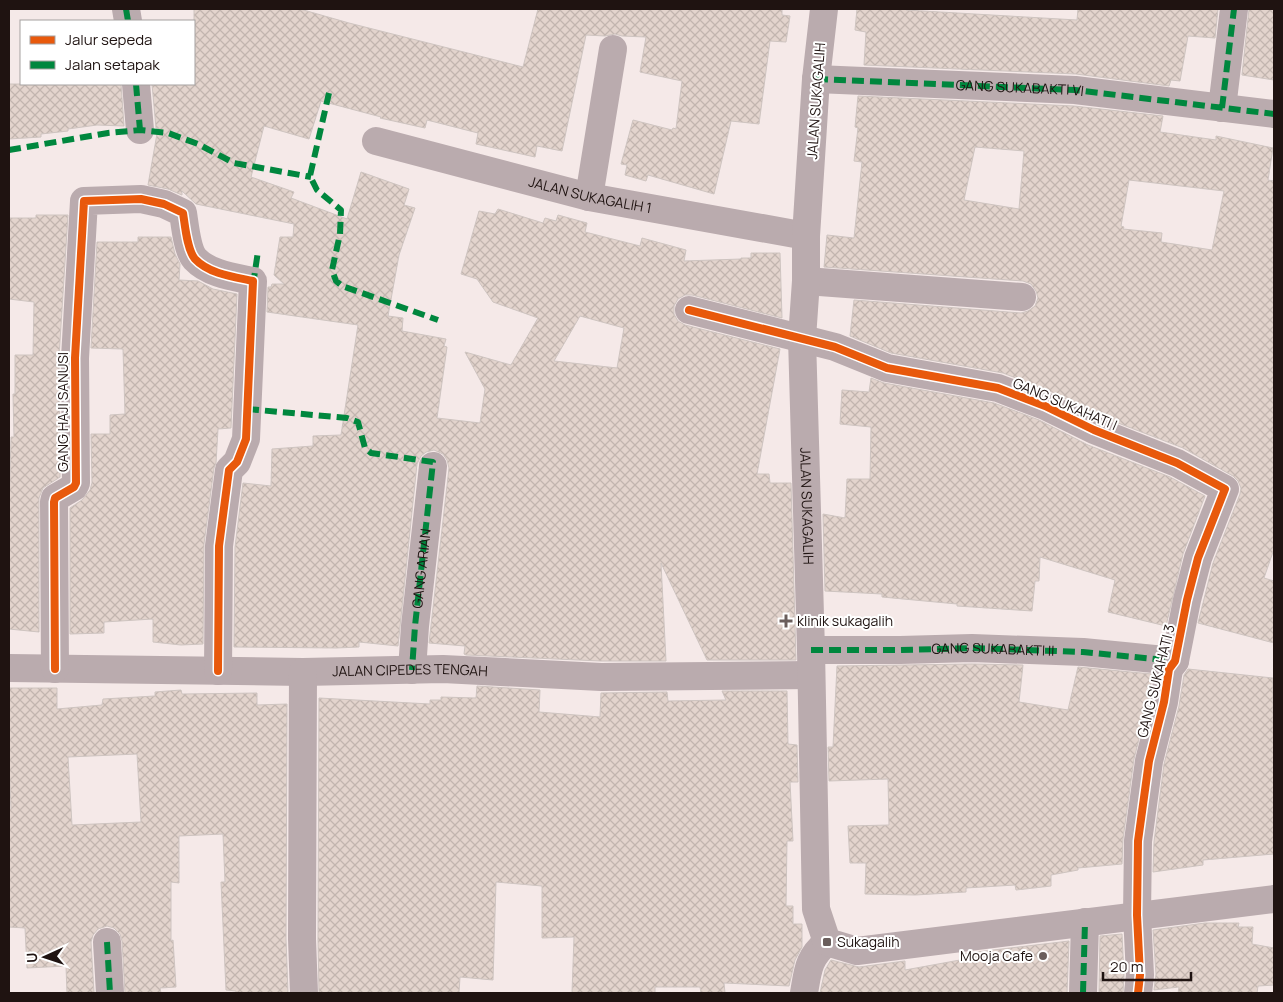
<svg xmlns="http://www.w3.org/2000/svg" width="1283" height="1002" viewBox="0 0 1283 1002" font-family="Manrope,sans-serif">
  <defs>
    <pattern id="building-cross-hatch" width="8" height="8" patternUnits="userSpaceOnUse" patternTransform="scale(1.25)"><rect width="8" height="8" fill="#e3d4cd"/><path d="M0 0l8 8M0 8l8-8" fill="none" stroke="#c2b5af"/></pattern>
  </defs>
  <rect width="100%" height="100%" fill="#f5e9e8"/>
  <path fill="url(#building-cross-hatch)" stroke="#cec4c0" fill-rule="evenodd" d="M194,9H300L349,23L523,67L538,9H782V15L790,16L786,42L770,41L759,124L731,121L714,194L648,175L646,181L625,175L627,165L621,164L633,120L672,130L673,128L676,129L682,81L640,72L646,37L622,36L615,34L605,36L586,35L562,151L537,146L535,157L476,144L478,133L427,120L425,128L380,118L381,117L321,101L309,139L264,126L251,177L294,192L291,198L347,219L361,172L409,189L404,205L415,208L399,255L388,316L403,318L402,331L446,339L444,346L447,347L437,418L480,423L485,389L465,352L511,365L538,318L493,302L477,279L461,274L479,211L495,214L498,209L543,223L545,218L556,221L558,215L587,223L585,232L640,246L642,238L686,250L684,261L741,259V258H751V253H780L782,318L692,295H685L678,299L674,306V314L678,321L685,325L780,349L757,474H769L770,483H791L796,660H707L661,563L666,661H601L466,655L464,654L465,646L429,643L449,468L447,460L443,454L434,450L426,452L421,456L417,464L398,646L359,642V647L336,648L234,647L235,547L243,483L271,486L272,449L313,446V436L341,435L358,325L267,312L268,287H271L272,284H284L274,275L280,237H293L294,224L196,204L182,191V195L168,189L148,185L158,128H156L152,84H194ZM580,316L624,328L617,368L554,361Z
    M857,9H907L906,10L1077,20L1078,9H1218L1215,38L1188,36L1180,81L1171,80L1169,86L1076,74L864,65L866,32L855,30Z
    M1249,9H1274V80L1242,75Z
    M9,84H121L124,126L97,125L68,129V131L41,134V137L9,139Z
    M858,96L1074,106L1163,116L1160,132L1216,140V136L1273,148L1268,180L1274,181V549L1264,578L1274,581V643L1198,623L1213,563L1240,494L1241,488L1238,481L1233,476L1183,448L1100,416L1052,392L1003,373L891,353L850,336L854,300L1021,313L1028,311L1035,306L1038,298L1036,291L1031,284L1023,281L824,267L827,235L854,238L862,162L854,161L858,128L855,127ZM975,147L1024,151L1019,209L964,200ZM1129,180L1224,191L1212,250L1161,242L1162,233L1123,229L1124,227L1121,226Z
    M36,215H68L59,357L60,477L43,488L39,498V632L9,629V512L11,437H14L13,394H15V355H33L34,302L9,299V218H36Z
    M138,237H171L175,254L180,264L179,280L198,281L213,289L237,294L231,428L218,429L216,463L214,468L204,544L203,644L181,645L153,642V619L104,622V633L70,634V508L82,500L90,490L92,483L91,434H110V415L125,414L123,349L91,348L97,242H138Z
    M871,378L884,383L994,403L1039,420L1088,445L1170,477L1205,496L1183,554L1166,626L1108,612L1115,580L1040,557L1039,581H1035L1032,611L957,606V604L882,597V594L825,591L823,514L845,518L847,479H870L871,427L840,424L842,390L869,392Z
    M972,664L1023,665L1019,702L1068,710L1078,667L1152,674L1149,699L1134,759L1123,839L1122,864L1078,868V870L1051,875V886L1016,890L1015,885L966,888V892L915,895L865,894L866,863H850L848,826L889,825L888,779L829,781L828,747H833L837,666Z
    M1188,669L1273,678L1274,854L1203,860V865L1153,872L1154,842L1164,764L1179,706L1184,675Z
    M477,686L540,690L539,712L600,717L601,693L667,692L668,701L726,700L722,691H787L788,744L797,745L798,782H790L793,841H787L786,906H793V924H802V947L795,960L789,986L724,983L725,993H701L700,987H655V993H572L574,937L542,938V886L496,882L493,980L460,977L459,993H319L318,939L319,698L430,704V700H441V697L476,698Z
    M9,688H57V709L102,705L103,699L155,696V692L181,690L182,694L257,693V705L287,704L286,939L288,993H236V991L226,990L221,882H225L223,834L179,836V883L171,882V941L173,940L176,987L160,988L161,993H125L122,941L120,934L114,928L107,926L98,929L93,935L91,942L94,993H67L66,966L27,968L25,928L9,927V809H11L9,765ZM137,754L141,822L72,825L68,757Z
    M1205,923H1239L1238,927H1253L1252,944L1274,948V985L1258,986L1257,993H1178L1179,987L1154,990L1156,974L1153,930Z
    M1122,934L1124,975L1123,993H1099L1100,936Z
    M1069,941L1067,993H820L825,970L831,960L859,967L905,961V970L960,960V954Z"/>
  <g fill="none" stroke-linecap="round" stroke-linejoin="round">
    <g stroke="#baabae" stroke-width="28">
      <path d="M126,9L128,21"/>
      <path id="s1" d="M816,79L1075,90L1274,114"/>
      <path d="M136,84L140,130"/>
      <path d="M1222,108L1234,9"/>
      <path id="s2" d="M376,141L589,197L806,236"/>
      <path d="M589,197L613,49"/>
      <path d="M806,281L1022,297"/>
      <path d="M689,310L835,347L887,368L998,388L1045,406L1094,430L1177,463L1225,489L1198,558L1187,600L1175,661L1169,669L1164,702L1149,761L1138,841L1137,915L1140,975L1138,993"/>
      <path id="s3" d="M811,650H900L972,648L1083,652L1175,661"/>
      <path id="s4" d="M9,668L303,672L443,669L601,677L811,675"/>
      <path d="M55,669L54,502L55,498L74,487L76,483L75,358L84,201L141,199L164,204L183,213C185,225 187,250 195,259C209,274 234,277 253,281L246,439L237,462L229,470L219,546L218,671"/>
      <path id="s5" d="M412,670L415,626L433,466"/>
      <path d="M303,672L302,939L304,993"/>
      <path d="M107,942L110,993"/>
      <path d="M804,993C808,970 808,958 827,942"/>
      <path d="M1083,993L1085,922"/>
    </g>
    <path stroke="#baabae" stroke-width="28" id="s6" d="M824,9L816,79L806,236V281L802,338L811,650L816,909L827,942L857,951L1274,899"/>
    <path stroke="#00873e" stroke-width="6" stroke-dasharray="12 6" stroke-linecap="butt" d="M126,9L128,21
      M816,79L1075,90L1274,114
      M136,84L140,130
      M329,93L310,176L317,190L341,210L340,234L332,270L336,281L342,286L438,320
      M1222,108L1234,9
      M9,150L108,133L140,130L168,133L198,144L234,163L311,177
      M253,285L258,251
      M247,409L347,418L358,422L365,448L371,453L433,462L415,626L412,670
      M811,650H900L972,648L1083,652L1175,661
      M107,942L110,993
      M1083,993L1085,922"/>
    <g stroke="#fff" stroke-width="11">
      <path id="cycleway" d="M689,310L835,347L887,368L998,388L1045,406L1094,430L1177,463L1225,489L1198,558L1187,600L1175,661L1169,669L1164,702L1149,761L1138,841L1137,915L1140,975L1138,993
        M55,669L54,502L55,498L74,487L76,483L75,358L84,201L141,199L164,204L183,213C185,225 187,250 195,259C209,274 234,277 253,281L246,439L237,462L229,470L219,546L218,671"/>
    </g>
    <use href="#cycleway" stroke="#e8590c" stroke-width="8"/>
  </g>
  <g fill="#6a5e5c" stroke="#fff" stroke-width="2">
    <path d="M783.5 613.5h5v5h5v5h-5v5h-5v-5h-5v-5h5z"/>
    <rect x="822" y="937" width="10" height="10" rx="2.5"/>
    <circle cx="1043" cy="956" r="5"/>
  </g>
  <g text-anchor="middle" stroke-width="4" stroke-linejoin="round" paint-order="stroke">
    <g font-size="14" fill="#1f1311" stroke="#fff">
      <text dy="5" stroke="none"><textPath href="#s1" startOffset="204">GANG SUKABAKTI VI</textPath></text>
      <text transform="translate(816 101) rotate(-86)" y="5">JALAN SUKAGALIH</text>
      <text dy="5" stroke="none"><textPath href="#s2" startOffset="221">JALAN SUKAGALIH 1</textPath></text>
      <text transform="translate(1065 404) rotate(23)" y="5">GANG SUKAHATI I</text>
      <text transform="translate(63 412) rotate(-90)" y="5">GANG HAJI SANUSI</text>
      <text dy="5" stroke="none"><textPath href="#s6" startOffset="498">JALAN SUKAGALIH</textPath></text>
      <text dy="5" stroke="none"><textPath href="#s5" startOffset="102">GANG ARIAN</textPath></text>
      <text dy="5" stroke="none"><textPath href="#s3" startOffset="182">GANG SUKABAKTI II</textPath></text>
      <text dy="5" stroke="none"><textPath href="#s4" startOffset="401">JALAN CIPEDES TENGAH</textPath></text>
      <text transform="translate(1156 681) rotate(-76)" y="5">GANG SUKAHATI 3</text>
    </g>
    <g font-size="14" fill="#1f1311" stroke="#fff" text-anchor="start">
      <text x="797" y="626">klinik sukagalih</text>
      <text x="837" y="947">Sukagalih</text>
      <text x="1033" y="961" text-anchor="end">Mooja Cafe</text>
    </g>
  </g>
  <rect width="1283" height="1002" fill="none" stroke="#1f1311" stroke-width="20"/>
  <rect x="20" y="20" width="175" height="65" fill="#ffffff" stroke="#a5a1a0"/>
  <rect x="30" y="36" width="25" height="8" fill="#e8590c" stroke="#a5a1a0"/>
  <text x="65" y="45" font-size="15" fill="#1f1311">Jalur sepeda</text>
  <rect x="30" y="61" width="25" height="8" fill="#00873e" stroke="#a5a1a0"/>
  <text x="65" y="70" font-size="15" fill="#1f1311">Jalan setapak</text>
  <g transform="translate(45 957) rotate(267)" stroke="#ffffff" stroke-width="4" paint-order="stroke">
  <path d="M0-4L9 19L0 12L-9 19Z" fill="#1f1311"/>
  <text y="-8" font-size="14" font-weight="bold" text-anchor="middle" fill="#1f1311">U</text>
  </g>
  <path d="M1103 972v8h88v-8" fill="none" stroke="#1f1311" stroke-width="2.5"/>
  <text x="1110" y="972" font-size="15" fill="#1f1311" stroke="#ffffff" stroke-width="4" paint-order="stroke">20 m</text>
</svg>
